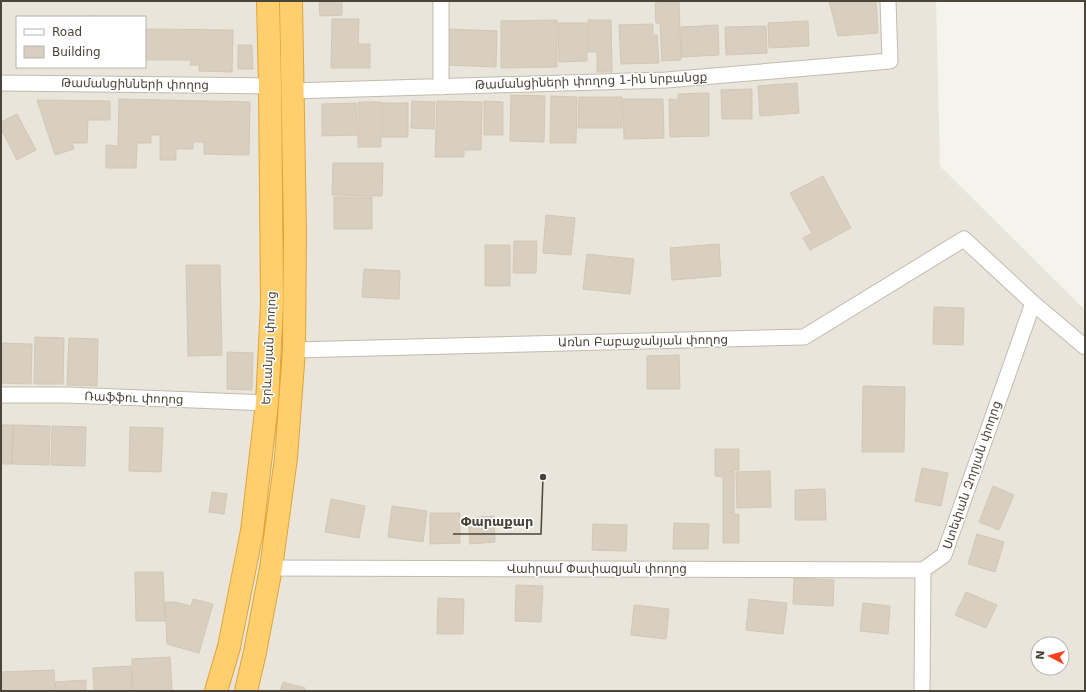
<svg xmlns="http://www.w3.org/2000/svg" width="1086" height="692" viewBox="0 0 1086 692" font-family="'DejaVu Sans','Noto Sans Armenian',sans-serif">
  <rect width="100%" height="100%" fill="#f6f3ec"/>
  <path fill="#eae5da" fill-rule="evenodd" d="M1,1H936L940,166L1085,310V691H1ZM17,17H145V67H17ZM1038,644H1062V668H1038Z"/>
  <path fill="#d8cfc1" stroke="#d3c7b4" d="M319,1H342V15L320,16Z
    M829,1H876L878,33L838,36Z
    M679,2L681,60L662,61L660,23H656L655,3Z
    M85,16L134,17H85Z
    M332,19H359L358,44H370V68H331Z
    M557,20V67L501,68V21Z
    M588,20H611L612,72H597V52H588Z
    M808,21L809,46L769,48L768,23Z
    M558,23H587V61L559,62Z
    M653,24V35H657L659,63L621,64L619,25Z
    M718,25L719,55L682,57L681,27Z
    M766,26L767,53L726,55L725,27Z
    M146,29L233,30L232,72L199,71V65H190L191,60H146Z
    M449,29L497,31L496,67L448,65Z
    M238,45H252L253,69H238Z
    M797,83L799,113L760,116L758,86Z
    M752,89V119H722L721,90Z
    M709,93V136L670,137L669,99L678,100V94Z
    M511,95L545,96L544,142L510,141Z
    M551,96L577,97L576,143H550Z
    M579,97H622V128H578Z
    M119,99L250,102L249,155L204,154V142H193V149H176V160H160V135H151V143H137L136,168H106V145L118,146Z
    M623,99H663L664,138L624,139Z
    M37,100L110,101V120H88L87,143H72L74,149L55,155Z
    M412,101L435,102L434,129L411,128Z
    M437,101L482,102L481,150H464V157H435Z
    M484,101L503,102V135H484Z
    M358,102H381V147H358Z
    M356,103L357,135L322,136V104Z
    M382,103H408V137H382Z
    M17,114L36,150L17,160L1,129V122Z
    M333,163H383L382,196L332,195Z
    M823,176L851,228L810,250L803,238L812,233L790,193Z
    M334,197H372V229H334Z
    M546,215L575,218L571,255L543,253Z
    M514,241H537L536,273H513Z
    M719,244L721,276L672,280L670,248Z
    M485,245H510V286H485Z
    M587,254L634,259L630,294L583,289Z
    M186,265H220L222,355L188,356Z
    M364,269L400,271L399,299L362,297Z
    M934,307L964,308L963,345L933,344Z
    M35,337L64,338L63,384H34Z
    M69,338L98,339L97,386L67,385Z
    M1,343L32,344L31,384L1,383Z
    M227,352L253,353L252,390L227,389Z
    M679,355L680,389H647V356Z
    M863,386L905,387L904,452H862Z
    M1,425H13L12,464H1Z
    M13,425L50,426L49,465L12,464Z
    M52,426L86,427L85,466L51,465Z
    M130,427L163,428L161,472L129,471Z
    M715,449H739V470H734V514H739V543H723V477L715,476Z
    M922,468L948,473L941,506L915,501Z
    M770,471L771,507L737,508L736,472Z
    M993,486L1014,495L999,530L979,522Z
    M825,489L826,520H795V490Z
    M212,492L227,494L224,514L209,512Z
    M331,499L365,506L359,538L325,532Z
    M392,506L427,511L423,542L388,537Z
    M430,513H460V543L430,544Z
    M494,516L495,542L470,544L468,518Z
    M674,523L709,524L708,549H673Z
    M593,524L627,525L626,551L592,550Z
    M977,534L1004,542L995,572L968,564Z
    M135,572H163L165,621H136Z
    M794,578L834,580L833,606L793,604Z
    M516,585L543,586L541,622L515,621Z
    M966,592L997,605L986,628L955,615Z
    M438,598L464,599L463,634H437Z
    M193,599L213,604L199,653L167,644L165,602H175L191,606Z
    M749,599L787,603L783,634L746,630Z
    M863,603L890,606L888,634L860,631Z
    M634,605L669,609L666,639L631,635Z
    M170,657L172,691H133L132,659Z
    M131,666L132,691H94L93,668Z
    M54,670L55,691H1V672Z
    M86,680V691H56L55,682Z
    M283,682L305,688V691H280Z"/>
  <g fill="none" stroke-linecap="round" stroke-linejoin="round">
    <g stroke="#c2bbae" stroke-width="17">
      <path id="street" d="M1,83L270,86
        M441,87V1
        M292,91L666,80L890,61L888,1
        M294,350L804,337L964,239L1033,303L1085,347
        M1,395H67L267,403
        M271,568L923,570
        M922,691L923,570L944,555L1033,303"/>
    </g>
    <g stroke="#e0a43c" stroke-width="24">
      <path id="highway" d="M216,691L229,647L252,531L267,403L272,304L270,86L268,1
        M246,691L255,652L271,568L286,458L294,350L295,232L291,1"/>
    </g>
    <use href="#street" stroke="#fff" stroke-width="15"/>
    <use href="#highway" stroke="#ffcf6e" stroke-width="22"/>
  </g>
  <g text-anchor="middle" stroke-width="3" stroke-linejoin="round" paint-order="stroke">
    <g font-size="12" fill="#4b4439" stroke="#fff">
      <text transform="translate(591 81) rotate(-2)" y="4">Թամանցիների փողոց 1-ին նրբանցք</text>
      <text transform="translate(135 84) rotate(1)" y="4">Թամանցինների փողոց</text>
      <text transform="translate(643 341) rotate(-1)" y="4">Առնո Բաբաջանյան փողոց</text>
      <text transform="translate(269 348) rotate(-87)" y="4">Երևանյան փողոց</text>
      <text transform="translate(134 398) rotate(2)" y="4">Ռաֆֆու փողոց</text>
      <text transform="translate(972 475) rotate(-71)" y="4">Ստեփան Զորյան փողոց</text>
      <text x="597" y="573">Վահրամ Փափազյան փողոց</text>
    </g>
  </g>
  <path fill="none" stroke="#4b4439" stroke-width="1.5" d="M543 477L541 534H453"/>
  <circle fill="#4b4439" stroke="#fff" stroke-width="1.5" cx="543" cy="477" r="4"/>
  <g font-size="13" text-anchor="middle" font-weight="bold" fill="#4b4439" stroke="#fff" stroke-width="3" stroke-linejoin="round" paint-order="stroke">
    <text x="497" y="526">Փարաքար</text>
  </g>
  <rect width="1086" height="692" fill="none" stroke="#4b4439" stroke-width="4"/>
  <rect x="16" y="16" width="130" height="52" fill="#ffffff" stroke="#b7b4b0"/>
  <rect x="24" y="29" width="20" height="6" fill="#ffffff" stroke="#b7b4b0"/>
  <text x="52" y="36" font-size="12" fill="#4b4439">Road</text>
  <rect x="24" y="46" width="20" height="12" fill="#d8cfc1" stroke="#b7b4b0"/>
  <text x="52" y="56" font-size="12" fill="#4b4439">Building</text>
  <g transform="translate(1050 656) rotate(276)"><circle r="19" fill="#ffffff" stroke="#b7b4b0"/>
  <path d="M0-3L7 15L0 10L-7 15Z" fill="#fc3f1d"/>
  <text y="-6" font-size="11" font-weight="bold" text-anchor="middle" fill="#4b4439">N</text>
  </g>
</svg>
